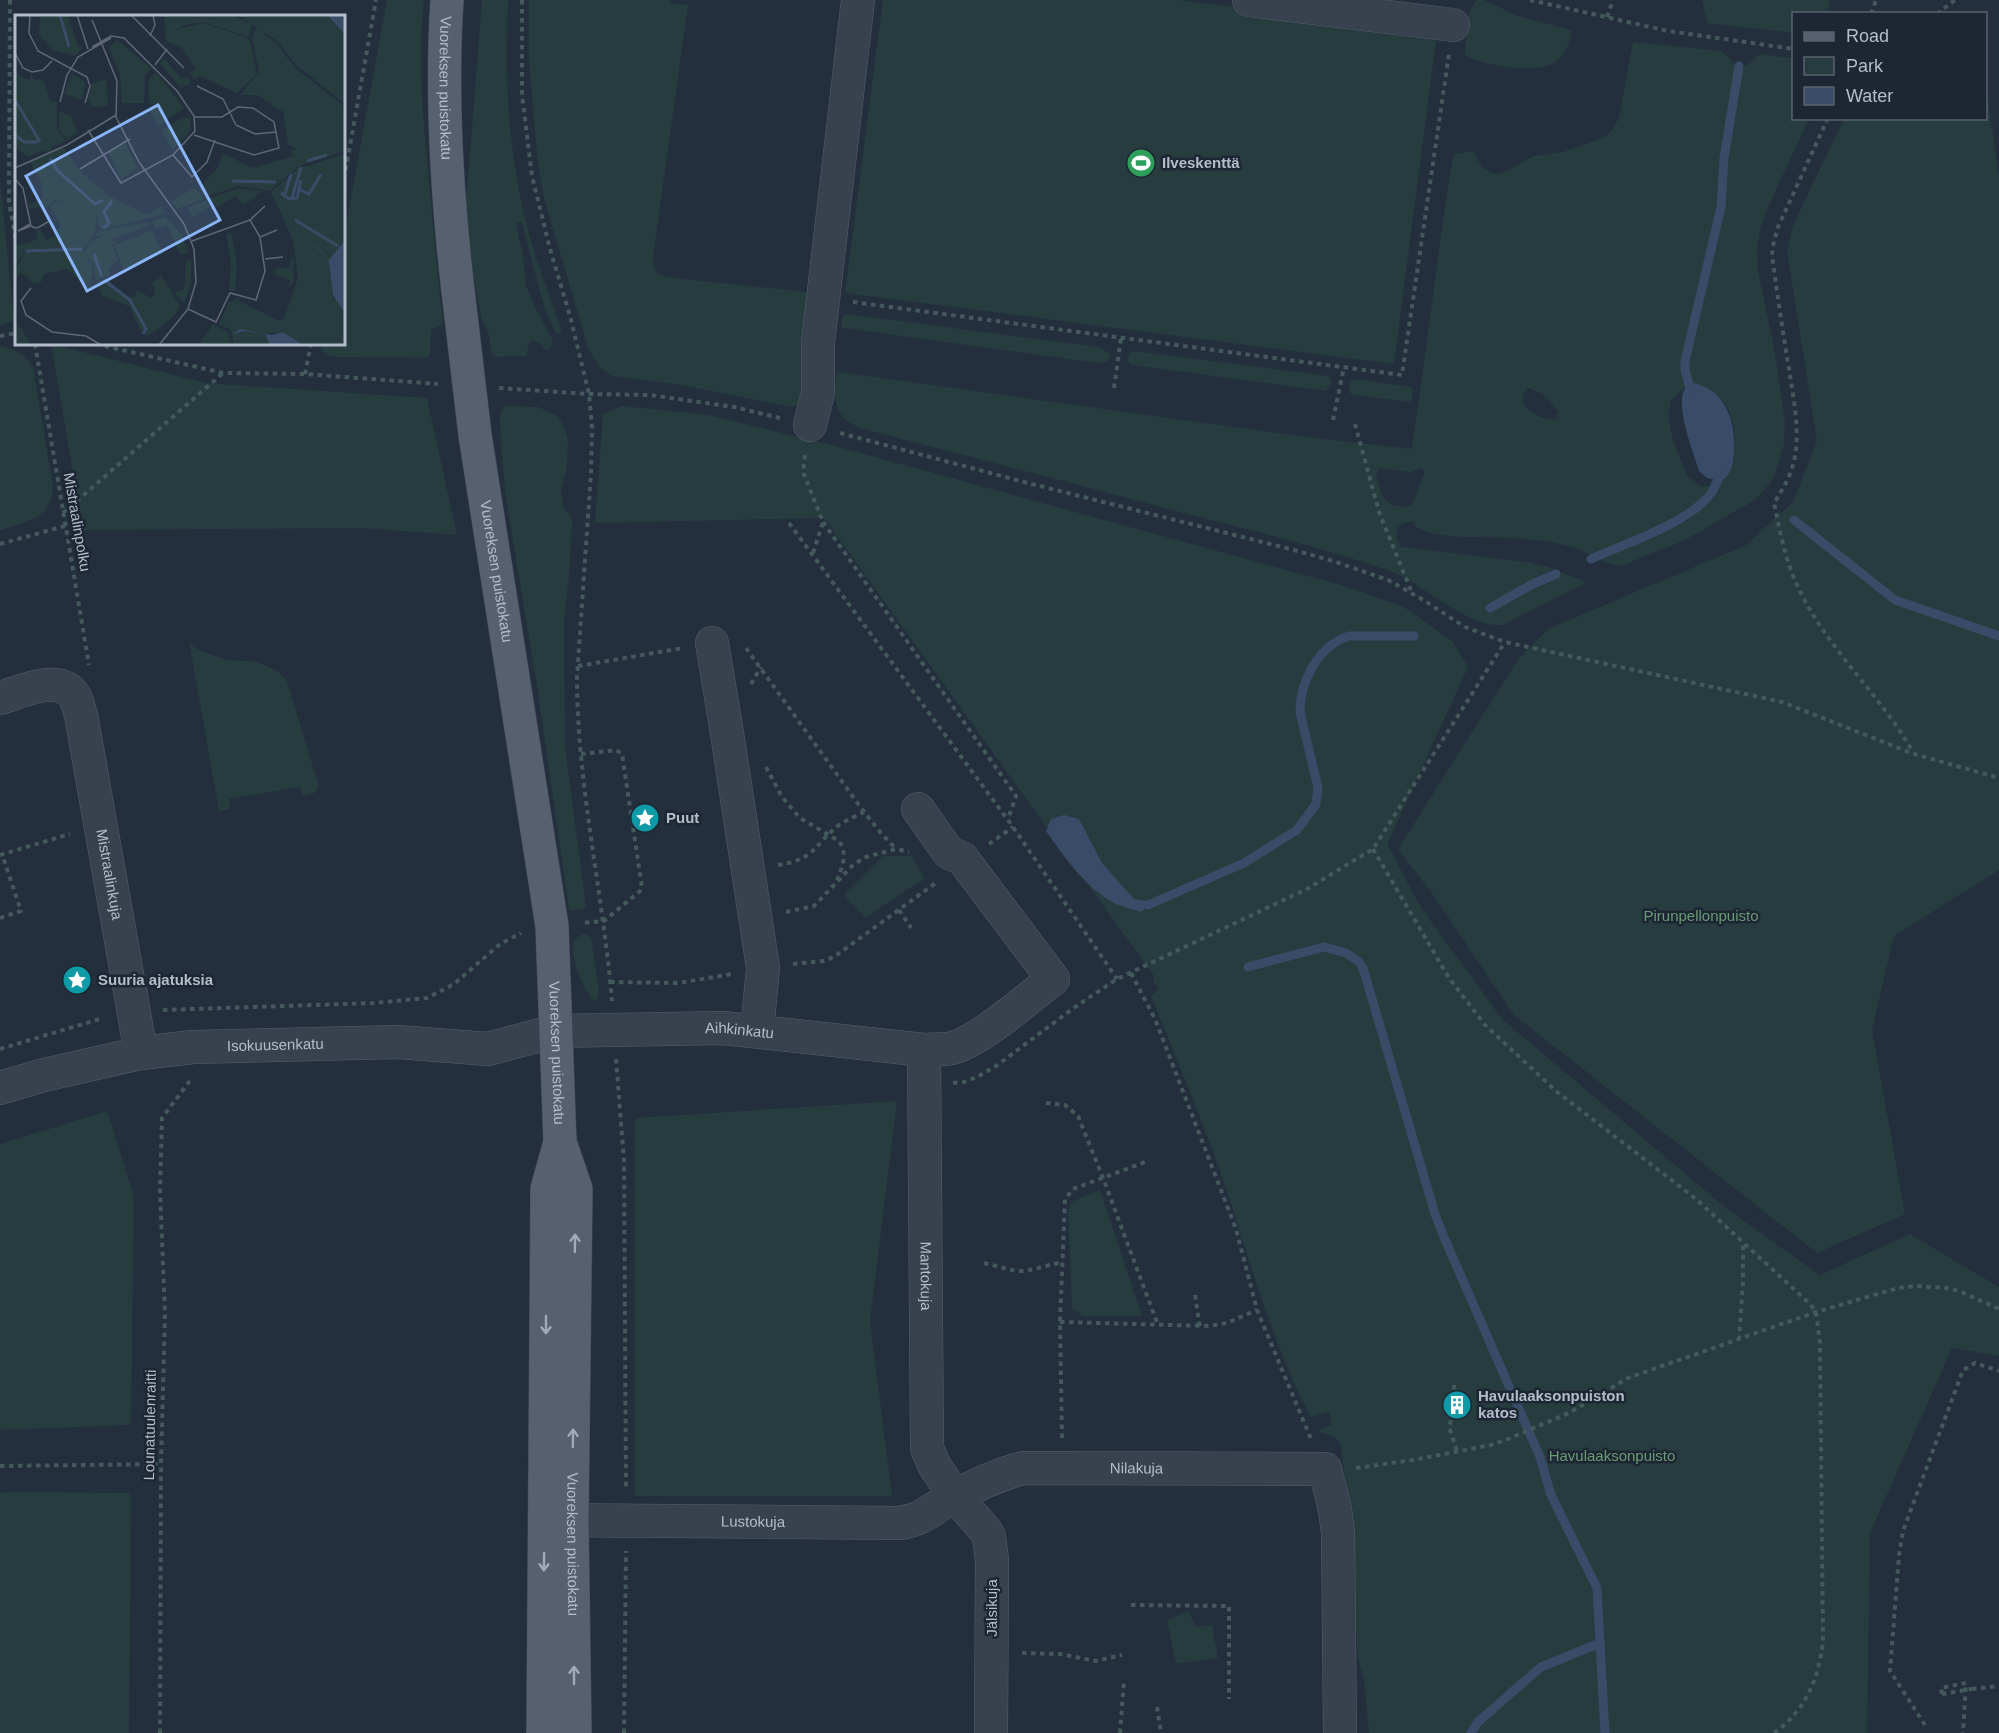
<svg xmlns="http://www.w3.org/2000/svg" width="1999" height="1733" viewBox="0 0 1999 1733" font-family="Arial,sans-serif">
  <rect width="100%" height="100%" fill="#242f3e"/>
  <path fill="#263c3f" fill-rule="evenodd" d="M387,0H424C418,53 422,107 427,160C432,215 437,270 443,324L431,330L430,355L426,358L336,357L325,355L320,346L321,344H344V236Z
    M482,0H508C504,72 508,144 524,214C533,254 549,293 562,332L558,335C544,321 529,246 522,223L518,221L516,224L523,256L526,285L535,308L553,340L550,349L545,350L538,341H530L526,356L497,357L492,354L488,331L482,320L474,280L466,204Z
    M529,0H669L672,3L688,5L653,257L654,267L658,274L667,277L807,292L806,393L800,404L792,407L676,384L612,376L599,366L588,348L544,198L538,165L529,59Z
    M883,0H1179L1437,33L1394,364L845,293Z
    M1477,0H1484L1518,16L1572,30C1570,40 1567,53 1558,60C1538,77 1487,65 1465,56C1467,39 1464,12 1477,0Z
    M1702,0H1830L1827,13L1794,14L1793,33L1707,23Z
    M1633,42L1721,51L1737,66H1747L1757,56L1761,54L1793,58L1794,118L1809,119L1768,207L1760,229L1757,250L1758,271L1774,347L1785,422L1784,444L1776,472L1770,483L1756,499L1741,508L1683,541L1621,566C1605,565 1593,555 1578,549C1564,543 1526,538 1509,538C1487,536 1429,541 1414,525V521L1403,523L1398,527L1396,536L1401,547L1527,562L1548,567L1584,581L1582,585L1503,625C1466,628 1425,584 1390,571C1321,547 1250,530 1180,512C1076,484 971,457 867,430C834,420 834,405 836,374L839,372L1291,435L1410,449L1412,447C1427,350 1437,253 1453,156L1456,154L1473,151C1479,163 1486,175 1500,174L1534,156L1563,152L1601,139L1610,133L1619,118ZM1686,386C1695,388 1710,389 1718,396C1738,413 1737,450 1730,473L1717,481L1712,480L1709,486L1702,487L1687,475L1674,444L1668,416L1671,400ZM1528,388C1541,391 1551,401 1559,412L1556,419C1540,422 1511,404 1528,388ZM1380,468L1410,472L1420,468L1425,471L1412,506C1384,509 1381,497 1376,473Z
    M1986,86L1999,177V870L1894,936L1872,1030L1905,1214L1817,1253L1514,1015L1431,892L1398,849L1519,658L1548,629L1746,545L1793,502L1817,441L1787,251L1793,225L1844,119L1986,118Z
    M0,181L14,320L0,325Z
    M846,314L1099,347L1110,354V358L1106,362L1098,363L843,328L841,325L842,317Z
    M51,344L206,383L427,398L457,535L363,528L83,530Z
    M0,346C15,349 25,354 33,367L53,487C52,519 26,522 0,530Z
    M1132,351L1328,376L1332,381L1326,391L1131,365L1128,361L1129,354Z
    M1354,379L1411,387L1413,389L1412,399L1409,402L1353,395L1349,392L1350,383Z
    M505,406L538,407L554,414L563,423L568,440L567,467L561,490L564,510L571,516L572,521L569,576L564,621L565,746L586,907L584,909L571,911L569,909L538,692L505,492L501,442L500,414Z
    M622,406L709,415L839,447L1341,585L1404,607L1453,642L1468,667L1387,844L1420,906L1502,1019L1727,1209L1820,1275L1910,1234L1999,1287V1356L1952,1348L1870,1533L1867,1733H1369L1364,1679L1358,1658L1348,1510L1341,1446L1334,1437L1320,1432V1430L1332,1425L1329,1412L1311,1417C1273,1346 1252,1267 1227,1191C1205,1126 1178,1062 1152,999V995L1159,989L1153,981L1154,976L824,518L595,523L603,414Z
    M189,641L200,651L228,660L258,662L279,672L287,681L319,787L314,793L303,796L300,787L229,799L230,809L219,811Z
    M883,856H911L925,878L865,918L844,895Z
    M586,934L591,938L599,990L598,999L596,1001C584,995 568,953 574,941C577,936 581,935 586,934Z
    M897,1101L870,1321L892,1496H635V1118Z
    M104,1112L108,1113L134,1197L131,1422L127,1425L0,1430V1144Z
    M1100,1190L1142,1316H1083L1072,1308L1068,1213L1071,1202Z
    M9,1492L129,1493L131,1494L129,1733H0V1493Z
    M1188,1611L1196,1627L1212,1625L1218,1658L1176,1664L1167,1620Z"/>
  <path fill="#394c67" d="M1693,383C1726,389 1736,423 1734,452C1733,464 1732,475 1721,481L1707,478L1699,471C1694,453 1667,389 1693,383Z
    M1064,815L1079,819L1102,863L1134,899L1148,901V905L1141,912C1133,909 1122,907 1114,903C1085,887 1065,858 1046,831L1051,819Z"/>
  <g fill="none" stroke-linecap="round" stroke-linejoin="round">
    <path stroke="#394c67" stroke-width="9" d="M1692,396L1685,370V361L1721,207L1724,158L1739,66
      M1794,520L1895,600L1999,636
      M1591,559C1626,543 1690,523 1712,492C1716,485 1719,478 1722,471
      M1490,608L1533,584L1556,574
      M1148,905L1244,863L1297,830L1316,804L1318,788L1300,712C1300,681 1318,646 1349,636H1414
      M1248,967L1324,947L1346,953L1358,961L1363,968L1435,1214L1443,1235L1540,1457L1551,1495L1597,1588L1605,1733
      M1471,1733L1478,1722L1541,1667L1600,1643"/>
    <g stroke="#565f6c" stroke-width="34">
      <g id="minor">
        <path d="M1249,0L1453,25"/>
        <path d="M810,425L818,393V342L858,0"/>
        <path d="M712,643L727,733L763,968L757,1031"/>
        <path id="s1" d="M0,698C21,692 60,672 75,697C78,702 79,710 81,715L141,1053"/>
        <path id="s2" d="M924,1050L927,1448L934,1465L955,1496L986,1531L989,1537L992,1560L991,1733"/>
        <path id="s3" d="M0,1088L44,1075L141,1053L193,1047L398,1042L488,1049L555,1031L723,1028L924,1050C933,1049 943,1050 952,1048C978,1042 1030,997 1053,979L962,858L949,853L918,809"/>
        <path id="s4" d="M545,1520L899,1523C925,1520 936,1505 957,1495C978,1484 1000,1474 1023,1468L1325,1469L1335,1510L1338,1533L1340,1733"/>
      </g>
    </g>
    <g stroke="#414a57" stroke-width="34">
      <g id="major">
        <path id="s5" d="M447,0C440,106 448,212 461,316"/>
        <path id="s6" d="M475,435L552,926L560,1142L576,1189L572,1520L575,1733"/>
        <path d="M543,1733L547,1189L560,1142"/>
      </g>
    </g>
    <path stroke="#44595c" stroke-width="4" stroke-dasharray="4.5 4.5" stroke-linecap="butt" d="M10,0L9,201L16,242
      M522,0V95L532,176L550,249L570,316L589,394L592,427L591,473L577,677C577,785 603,893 612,1001
      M1530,0L1668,31L1794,49
      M1871,14L1876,0
      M1937,14L1955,0
      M1607,17L1613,0
      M1828,118L1778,227L1772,249L1773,263C1778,298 1783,334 1789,369C1793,397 1800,427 1795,456C1792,474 1783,489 1774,503C1780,531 1785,560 1798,587C1826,648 1880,694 1913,752
      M344,179L376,0
      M853,302L1402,375L1449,54
      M0,336L16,333
      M35,344L89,665
      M96,344L223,373L305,374L438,384
      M305,374L311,344
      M499,388L589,394L650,395L734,407L780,418
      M1114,388L1121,338
      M1333,420L1344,367
      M1355,424L1379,512L1412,593
      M840,433L1024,482L1294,550L1333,561L1388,580L1420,598L1465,627L1505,642L1782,702L1914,754L1999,778
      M805,455L803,472L823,522L813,553
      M63,513L223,373
      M823,522L1016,796L1008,819
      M789,523L1013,827L1117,979
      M0,544L65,526
      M746,648L864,812L881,833L896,849
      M578,666L683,648
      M751,684L761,667
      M581,754L616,750L622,754L642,887L640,891L604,921L582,923
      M766,767L782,797L800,818L839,841C849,856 841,868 836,884
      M989,844L1013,827
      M1373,849L1449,978L1485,1025L1556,1091L1696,1199L1810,1304L1816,1312L1820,1343L1823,1642C1818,1680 1806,1710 1774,1733
      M0,855L70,834
      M778,865C817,859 813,845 839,825C847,820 856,816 864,812
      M899,910L911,928
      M786,912L814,906L854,864L866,857L896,849L909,852
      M0,918L21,911L2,854
      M793,964L823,961L834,957L937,882
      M1131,973L1155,1019L1236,1229L1257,1310L1311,1439
      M610,982L678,983L732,974
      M163,1010L374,1003L427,998L454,984L500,944L521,933
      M0,1049L103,1018
      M616,1059L624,1161L626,1489
      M953,1083L964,1082L977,1077L996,1066L1075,1007L1117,979L1307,889L1373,849L1505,642
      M1046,1103L1065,1105L1078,1116L1103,1178L1158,1325
      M984,1263L1016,1271H1026L1062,1262
      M1195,1295L1200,1327
      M1060,1322L1209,1326L1227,1323L1257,1310
      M1739,1340L1743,1281V1242
      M1454,1385L1455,1407L1449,1427L1457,1451
      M1062,1438L1060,1322L1065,1199L1073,1189L1148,1161
      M0,1466L161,1464
      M1356,1468L1413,1460L1491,1445L1508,1439L1569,1413L1628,1378L1816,1312L1898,1288L1917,1286L1946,1288L1959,1291L1999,1309
      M1131,1605L1229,1606V1699
      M1022,1653L1060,1654L1096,1661L1122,1655
      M1972,1689L1999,1686
      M1942,1694L1941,1688L1966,1683L1963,1733
      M1157,1707L1161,1733
      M1925,1725L1890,1671L1899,1555L1903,1531L1963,1370L1975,1363L1999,1371
      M160,1733L161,1464L165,1314L160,1189L162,1118L192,1078
      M624,1733L626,1551
      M1120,1733L1124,1681"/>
    <use href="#minor" stroke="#38414e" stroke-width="33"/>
    <use href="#major" stroke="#56606e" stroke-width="33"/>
    <g stroke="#414a57" stroke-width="34" stroke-linecap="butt">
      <path id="major-bridge" d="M461,316L475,435"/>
    </g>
    <path stroke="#44595c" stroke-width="4" stroke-dasharray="4.5 4.5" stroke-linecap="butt" d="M1942,1694L1972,1689"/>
    <use href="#major-bridge" stroke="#56606e" stroke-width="33"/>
  </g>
  <defs><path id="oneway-shaft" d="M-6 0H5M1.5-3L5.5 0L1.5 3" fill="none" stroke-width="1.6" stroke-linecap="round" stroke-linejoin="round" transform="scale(1.5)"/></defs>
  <g stroke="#a1aab7">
    <use href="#oneway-shaft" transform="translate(575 1243) rotate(-89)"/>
    <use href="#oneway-shaft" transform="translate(546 1325) rotate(90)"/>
    <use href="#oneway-shaft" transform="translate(573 1438) rotate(-89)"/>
    <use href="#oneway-shaft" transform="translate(544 1562) rotate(91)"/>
    <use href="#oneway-shaft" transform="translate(574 1675) rotate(-90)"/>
  </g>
  <defs>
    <g id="stadium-disc" transform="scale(1.5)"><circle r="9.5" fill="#2e9e5b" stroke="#1d2633"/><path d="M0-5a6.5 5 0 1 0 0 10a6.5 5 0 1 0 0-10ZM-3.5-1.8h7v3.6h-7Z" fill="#fff"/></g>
    <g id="sight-disc" transform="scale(1.5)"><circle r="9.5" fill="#0f9aa8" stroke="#1d2633"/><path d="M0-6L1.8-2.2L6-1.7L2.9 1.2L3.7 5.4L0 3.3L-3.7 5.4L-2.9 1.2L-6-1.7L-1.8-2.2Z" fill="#fff"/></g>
    <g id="building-disc" transform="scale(1.5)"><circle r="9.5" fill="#0f9aa8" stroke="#1d2633"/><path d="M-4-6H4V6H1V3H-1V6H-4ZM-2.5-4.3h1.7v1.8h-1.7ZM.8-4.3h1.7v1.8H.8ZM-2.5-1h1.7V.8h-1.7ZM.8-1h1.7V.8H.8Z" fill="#fff"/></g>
  </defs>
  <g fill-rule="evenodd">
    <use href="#stadium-disc" x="1141" y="163"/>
    <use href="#sight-disc" x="645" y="818"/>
    <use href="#sight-disc" x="77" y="980"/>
    <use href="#building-disc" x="1457" y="1405"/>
  </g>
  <g text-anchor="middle" stroke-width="5" stroke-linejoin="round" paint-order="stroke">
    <g font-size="15" fill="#b4bcc9" stroke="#1d2633">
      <text dy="5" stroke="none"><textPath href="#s5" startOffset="88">Vuoreksen puistokatu</textPath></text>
      <text transform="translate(77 522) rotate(80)" y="5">Mistraalinpolku</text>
      <text dy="5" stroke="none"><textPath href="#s6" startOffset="138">Vuoreksen puistokatu</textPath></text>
      <text dy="5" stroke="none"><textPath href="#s1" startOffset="262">Mistraalinkuja</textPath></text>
      <text dy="5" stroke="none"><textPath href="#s3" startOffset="747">Aihkinkatu</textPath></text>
      <text dy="5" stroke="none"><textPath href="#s3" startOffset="280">Isokuusenkatu</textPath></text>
      <text dy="5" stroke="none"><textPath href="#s6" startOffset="624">Vuoreksen puistokatu</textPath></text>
      <text dy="5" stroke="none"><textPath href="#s2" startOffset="226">Mantokuja</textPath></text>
      <text transform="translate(150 1425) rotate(-89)" y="5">Lounatuulenraitti</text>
      <text dy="5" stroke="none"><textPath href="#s4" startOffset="604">Nilakuja</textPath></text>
      <text dy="5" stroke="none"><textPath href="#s4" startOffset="208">Lustokuja</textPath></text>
      <text dy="5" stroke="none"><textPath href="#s6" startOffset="1118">Vuoreksen puistokatu</textPath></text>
      <text transform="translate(992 1608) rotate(-90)" y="5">Jälsikuja</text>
    </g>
    <g font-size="15" font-weight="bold" fill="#b4bcc9" stroke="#1d2633" text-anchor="start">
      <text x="1162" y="168">Ilveskenttä</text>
      <text x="666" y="823">Puut</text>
      <text x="98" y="985">Suuria ajatuksia</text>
      <text x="1478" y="1401">Havulaaksonpuiston<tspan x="1478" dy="17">katos</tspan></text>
    </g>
    <g font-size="15" fill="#6b9a76" stroke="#1d2633">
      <text x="1701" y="921">Pirunpellonpuisto</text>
      <text x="1612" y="1461">Havulaaksonpuisto</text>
    </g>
  </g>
  <g transform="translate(15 15)">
    <rect width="330" height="330" fill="#242f3e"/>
    <path d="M25,0H53L63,32H68L60,41L37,35L24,19ZM149,0H217L237,9L234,22L188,7L170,10L160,15L188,8L230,22L235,26L242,59L222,78L185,61L179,65L175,58L181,53L166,32L151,26ZM223,0H312L330,19V89L281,50L264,27ZM242,12L263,30L280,53L330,92V136L284,151L255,176L224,171L190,182L184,173L203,152L208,138L237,153L278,141L276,136L282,134L273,130L268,97L242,80H225L244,57L237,24ZM102,25L136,53L130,62L129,88H107L105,60L94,33ZM149,43L166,63L174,62L176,68L166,73L145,49ZM0,56L8,63L14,65L16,58L19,65L28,64L35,86L42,87V113L51,126L36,133L37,137L49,133L65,156L94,181L132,200L147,191L150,199L90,214L84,213L82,198L80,218L68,235L78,253L74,275L52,254L29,259L26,267L19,269L6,257L0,265V255L12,234L0,251V231L18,226L23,223L20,216L25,214L31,225L40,220L46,210L35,192L40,186L68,191L39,185L34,191L14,194L13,189L28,184L27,169L14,145L31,139L29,135L13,142L0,132ZM141,57L169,93L143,111L134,93L138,90L134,88V65ZM57,58L71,68L67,85L49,79ZM91,64L93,91L77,92L73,82L77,68ZM44,96L56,101L62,117L52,125L44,114ZM167,103H175L176,115L158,135L146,115ZM110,128L123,153L106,164L93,137ZM330,139V225L314,246L318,280L330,299V330H288L267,317L250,319L255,330H219L216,315L204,309L214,287L223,286H218L224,282V286L263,305L269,304L283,263L278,225L256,177L282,154ZM180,173L189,184L162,194L155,186ZM223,173L248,176L229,190L221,181L199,194L192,184ZM191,186L195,192L177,203L173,192ZM150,202L165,217L174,238L165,240L152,210L141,214L137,206ZM133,207L136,210L95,225L102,227L97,230L103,246L94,252L95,260L81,265L79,251L70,237L77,225L93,219L79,222L83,216ZM138,215L147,239L108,254L99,230ZM216,217L222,248L220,276L214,275L216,248L211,219ZM279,242L278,268L273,273L275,265L260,260L261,253H275L276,243ZM176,244V268L169,288L159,278L169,274L171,247ZM146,260L165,291L159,301L133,321L126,317L114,291L87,281L82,267L91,264L114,282H119L122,275L136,283L140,277L137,268ZM0,306L6,313L16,330H0ZM198,309L213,317L217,330H184Z" fill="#263c3f"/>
    <path d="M312,0H330V19L326,15ZM277,218L305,234L313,246L330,225V299L318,280L314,247L312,245L304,234ZM225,314L256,320L268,317L288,330H255L250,319L230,316L217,319Z" fill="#394c67"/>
    <path fill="none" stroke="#394c67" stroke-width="3" d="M45,0L54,32M0,85L25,127M0,120L9,127H23M35,143L43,156L80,189L88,185M292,146L312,140M217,166L261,167M284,174L294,179L306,159M266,178L274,184L282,183L286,165M270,179L276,159M277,183L286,152M280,205L323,231M88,213L94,208L89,197L97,186M11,236L67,234M79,239L87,262M90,266L115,285L131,314L128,319"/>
    <path fill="none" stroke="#5e6776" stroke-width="1.5" d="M15,0L14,18L23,36L72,62L75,71L70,88M62,0L73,34M116,0L169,53M77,5L102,66L101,102L124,147L169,209L179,234L181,267L173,294L144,330M135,21L140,10L138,0M0,38L8,53L17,57L28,55L37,46M140,50L152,34M182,71L208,84L221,110L240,119L261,117M45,87L52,60L63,42L96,23M73,115L106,168L158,140L180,116L179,101L162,76L109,23L96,21L77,32M179,120L239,140L264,133L259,107L238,93L223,92L207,102H179M158,140L177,162L192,147L200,125M0,153L52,130L101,100M65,154L115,124M0,164L8,173L16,211L20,213L24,212L33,207L22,213M235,205L250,191M15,209L3,216L16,211M245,222L262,215M250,244L268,242M16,273L6,286L11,300L37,317L71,321L86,330M173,294L201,307L215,278L241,285L250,256L245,222L235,205L177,226"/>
    <path fill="#8ab4f8" fill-opacity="0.15" stroke="#8ab4f8" stroke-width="3" d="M143,90L205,205L72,276L11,161Z"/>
    <rect width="330" height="330" fill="none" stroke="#b4bcc9" stroke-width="3"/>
  </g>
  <rect x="1792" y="12" width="195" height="108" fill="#1d2633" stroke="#59626f" stroke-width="1.5"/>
  <rect x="1804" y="32" width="30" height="9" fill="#56606e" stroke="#59626f" stroke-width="1.5"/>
  <text x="1846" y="42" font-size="18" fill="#b4bcc9">Road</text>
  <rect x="1804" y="57" width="30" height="18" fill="#263c3f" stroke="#59626f" stroke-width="1.5"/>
  <text x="1846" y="72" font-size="18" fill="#b4bcc9">Park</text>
  <rect x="1804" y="87" width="30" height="18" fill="#394c67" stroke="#59626f" stroke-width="1.5"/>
  <text x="1846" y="102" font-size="18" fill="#b4bcc9">Water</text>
</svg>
